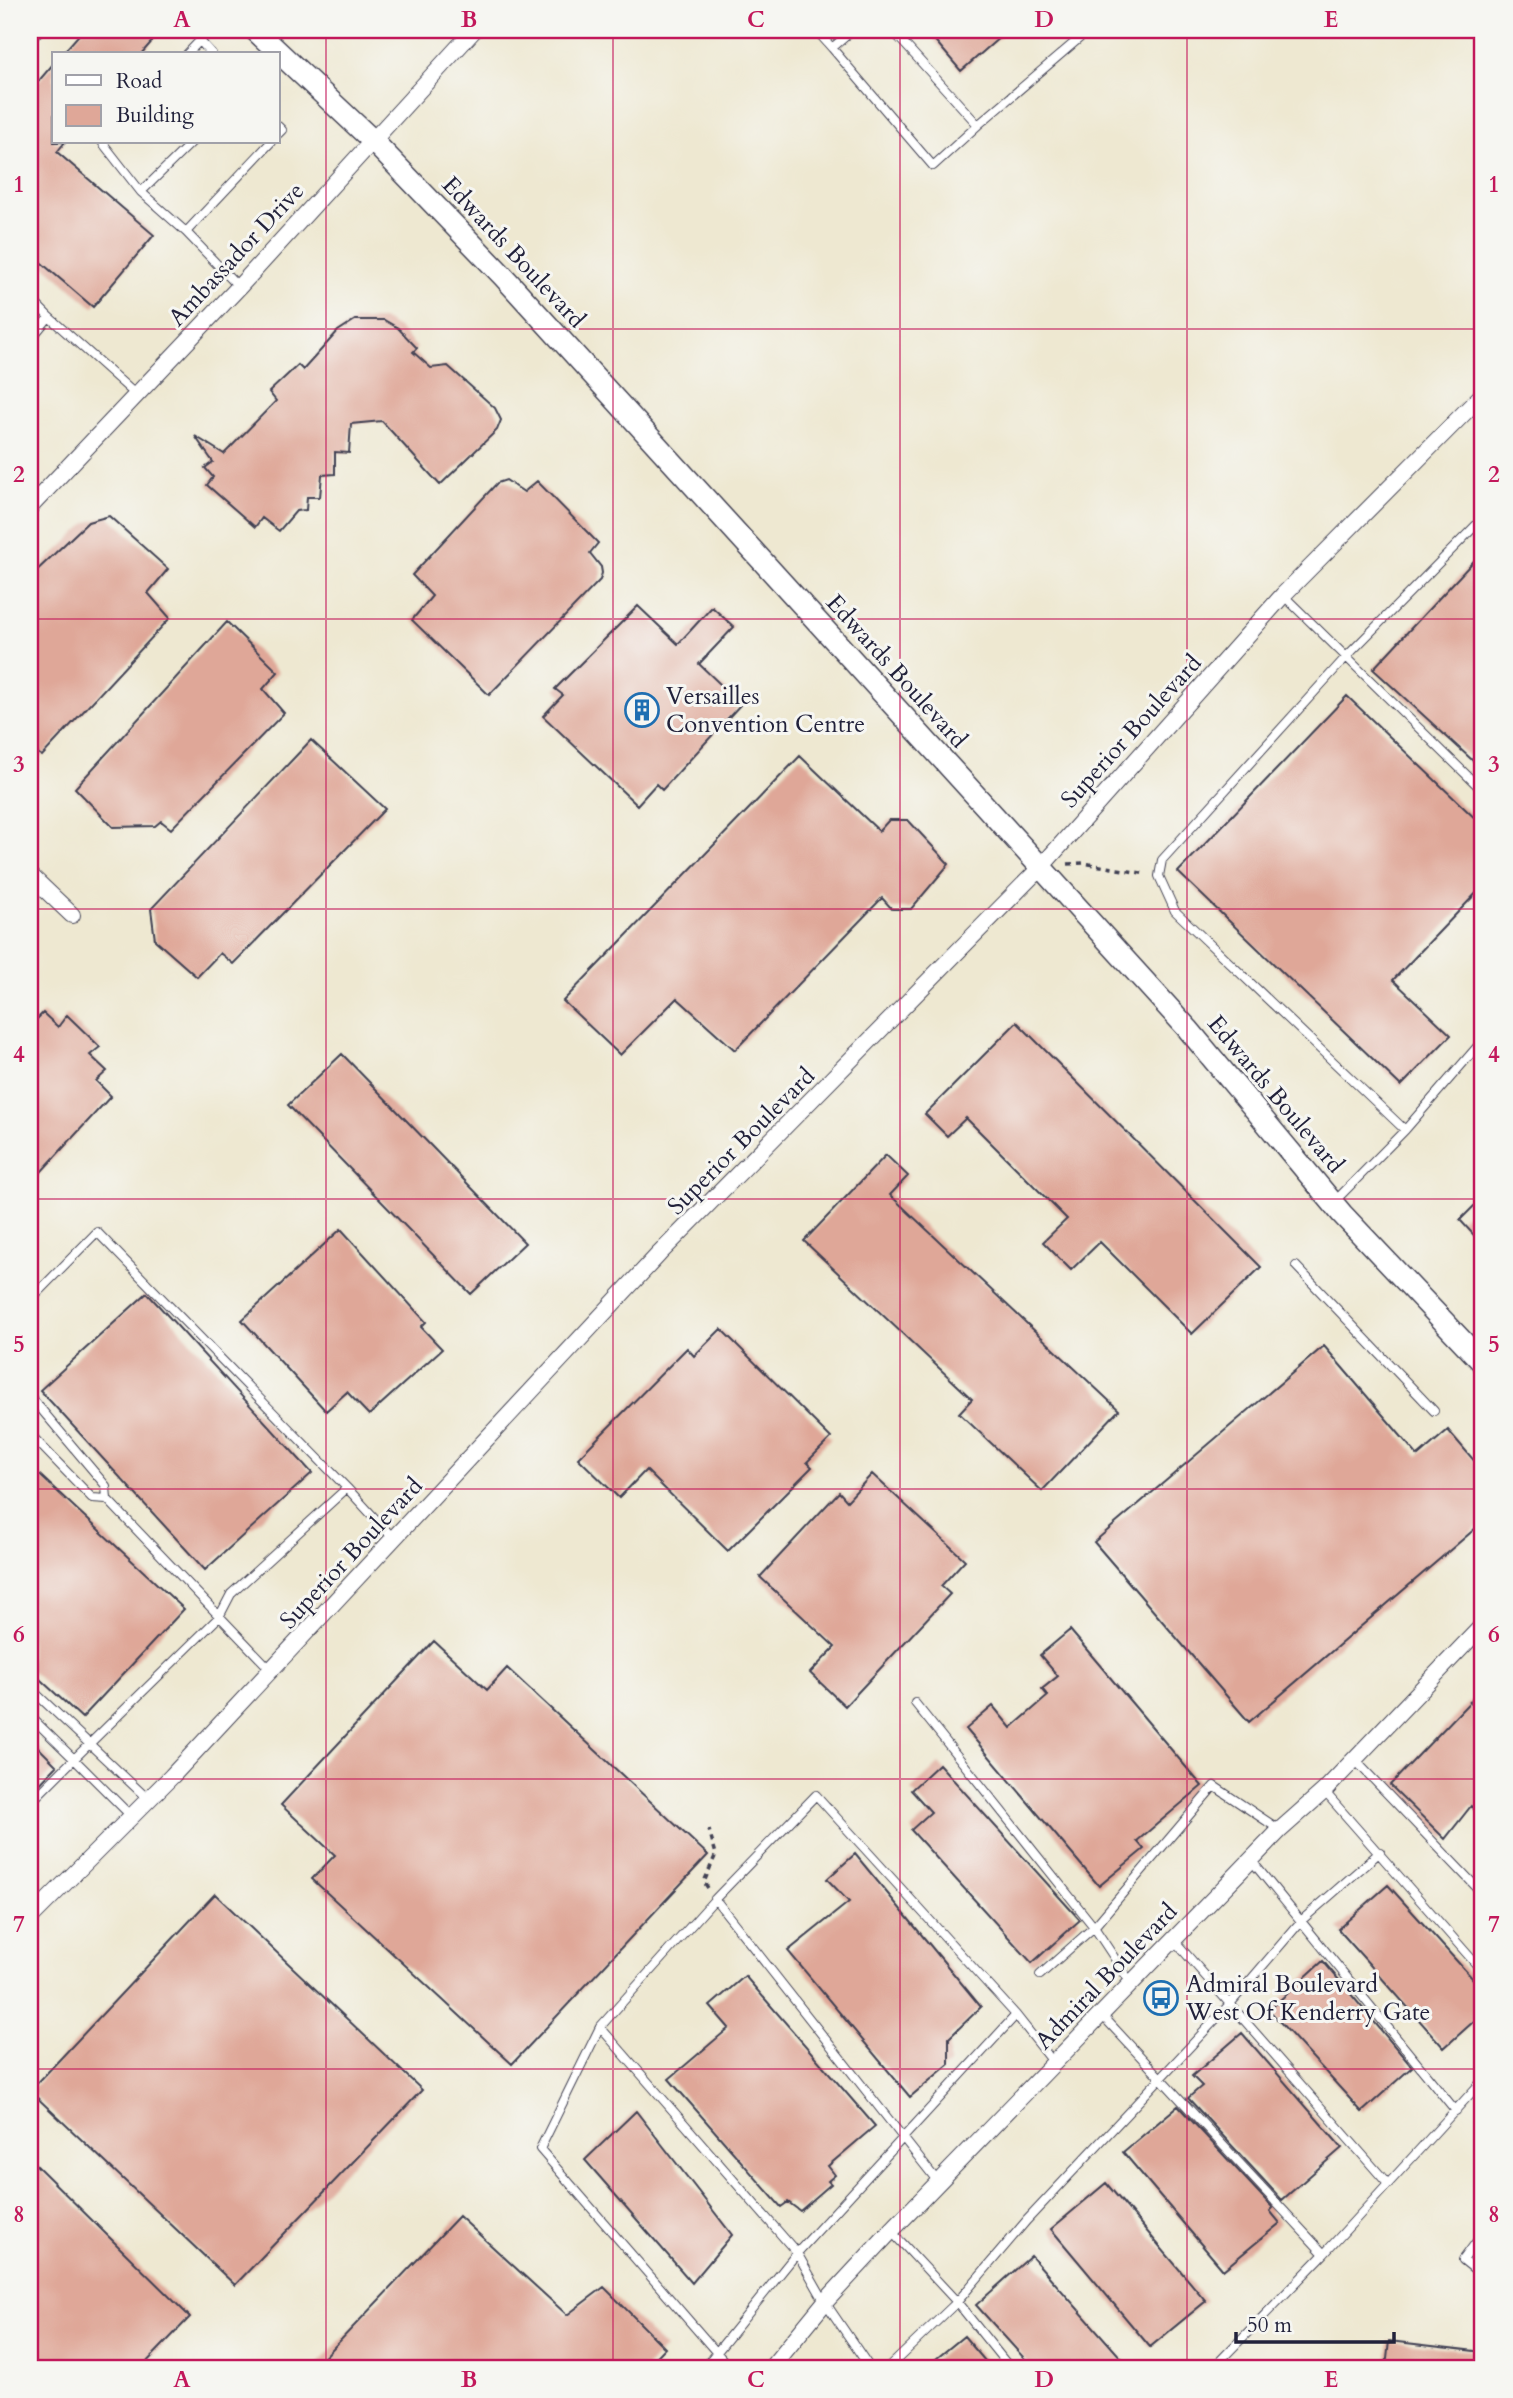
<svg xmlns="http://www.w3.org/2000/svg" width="1513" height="2398" viewBox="0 0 1513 2398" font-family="Cardo,serif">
  <rect width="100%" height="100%" fill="#f6f6f2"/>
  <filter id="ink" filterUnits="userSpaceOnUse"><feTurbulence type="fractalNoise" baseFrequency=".0143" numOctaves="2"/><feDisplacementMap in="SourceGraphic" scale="14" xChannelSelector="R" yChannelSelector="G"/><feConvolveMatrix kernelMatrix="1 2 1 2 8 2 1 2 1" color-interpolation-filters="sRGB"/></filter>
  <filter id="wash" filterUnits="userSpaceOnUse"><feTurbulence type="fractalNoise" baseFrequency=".00686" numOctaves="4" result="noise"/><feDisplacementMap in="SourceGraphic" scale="28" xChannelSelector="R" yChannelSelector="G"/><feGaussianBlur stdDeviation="1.57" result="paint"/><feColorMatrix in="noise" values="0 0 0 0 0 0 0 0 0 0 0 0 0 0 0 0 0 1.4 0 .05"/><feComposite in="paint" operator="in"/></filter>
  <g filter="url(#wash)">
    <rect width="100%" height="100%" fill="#eee8d1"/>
    <g id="blocks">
      <path fill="#dfa798" d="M83,30H162L141,54H62Z
        M926,30H1008L961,71Z
        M54,63V142H65L57,152L154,235L93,307L30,253V91Z
        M355,320H384L398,328L417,348L413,352L431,368L448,366L495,408L501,420L497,430L440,485L382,421L351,424L349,453L335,452V474L322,475L320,497H307L306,510L296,511L279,531L262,518L255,527L207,485L213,477L205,468L213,462L195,436L224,454L276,401L269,392L298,365L303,370L338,331Z
        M506,480L524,492L537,481L598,543L590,553L601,567L602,573L600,580L489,695L412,620L432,596L412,575L497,483Z
        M109,516L168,569L148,593L170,618L42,756L30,748V577L88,522Z
        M1483,551V770L1373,669Z
        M638,606L678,644L712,607L734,627L699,664L741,704L662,790L656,784L637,805L543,716L563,695L555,689Z
        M227,622L278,672L263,689L284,713L171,829L161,821L155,826L113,827L75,788Z
        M1347,696L1483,826V886L1393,980L1451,1035L1401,1086L1178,872Z
        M311,740L385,809L233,964L220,953L197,977L155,940L151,909Z
        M800,756L879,831L889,820H908L949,864L911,909H892L882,898L735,1050L677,998L620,1055L563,1001Z
        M43,1013L58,1027L67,1015L100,1047L90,1055L107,1071L96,1081L111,1096L30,1184V1026Z
        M1017,1022L1261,1267L1192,1334L1100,1242L1071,1270L1043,1242L1067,1219L966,1118L947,1136L925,1114Z
        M342,1054L525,1243L471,1294L288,1105Z
        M886,1155L908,1176L890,1195L1119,1410L1042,1491L959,1413L972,1399L804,1241Z
        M1483,1197V1245L1460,1220Z
        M341,1229L426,1322L421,1327L442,1349L369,1415L347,1392L326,1411L242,1320Z
        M147,1293L312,1473L205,1570L40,1390Z
        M721,1329L831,1438L807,1462L812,1467L728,1551L646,1470L619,1498L578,1458L687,1348L694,1356Z
        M1324,1346L1418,1456L1448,1430L1483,1471V1522L1249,1722L1094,1542Z
        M30,1466L184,1609L82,1718L30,1670Z
        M872,1474L965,1560L941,1586L950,1594L845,1706L810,1673L835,1647L760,1577L839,1492L847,1501Z
        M1070,1630L1202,1786L1137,1841L1144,1849L1099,1886L966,1729L993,1706L1011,1728L1048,1696L1042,1689L1058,1676L1040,1655Z
        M434,1641L487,1690L507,1668L708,1855L512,2064L312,1879L335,1855L281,1805Z
        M1483,1688V1818L1471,1806L1445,1839L1390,1785Z
        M30,1739L57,1766L30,1794Z
        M939,1764L1080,1920L1032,1963L911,1830L931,1812L911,1790Z
        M855,1854L981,2007L949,2038V2064L910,2097L788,1951L849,1902L827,1879Z
        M1388,1885L1483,1990V2013L1444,2048L1338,1929Z
        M215,1894L422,2090L235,2285L30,2091Z
        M1323,1961L1412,2067L1362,2112L1269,2010Z
        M745,1976L875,2126L828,2166L835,2175L828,2181L831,2184L800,2211L788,2202L781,2207L669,2079L729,2028L710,2006Z
        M1242,2033L1342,2148L1282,2200L1188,2098L1202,2086L1192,2076Z
        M1178,2106L1273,2208L1270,2211L1280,2223L1223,2270L1123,2152Z
        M636,2111L732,2235L692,2283L585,2160Z
        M30,2159L190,2317L141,2368H30Z
        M1106,2183L1206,2301L1150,2347L1051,2229Z
        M459,2216L567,2315L604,2287L665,2348L646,2368H314Z
        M1031,2256L1130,2368H1033L976,2305Z
        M964,2336L991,2368H925Z
        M1389,2341L1483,2352V2368H1386Z"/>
    </g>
  </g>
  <g filter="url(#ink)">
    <use href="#blocks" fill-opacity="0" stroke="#414052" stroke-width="2"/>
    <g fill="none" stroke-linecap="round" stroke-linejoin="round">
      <g stroke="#414052" stroke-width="10">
        <path id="service" d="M816,30L832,48L853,30
          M892,30L978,125L1089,30
          M30,41L40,30
          M200,41L212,54
          M832,48L933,166L978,125
          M187,54L210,30
          M278,126L282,130L278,134
          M102,142L141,192L186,232L239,287
          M141,192L192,142
          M186,232L271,142
          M30,298L49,317
          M30,340L49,317L135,394
          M1283,595L1483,791
          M1405,1130L1175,911L1159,876L1162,860L1347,656L1483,518
          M1333,1203L1405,1130L1483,1040
          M1296,1266L1434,1411
          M30,1300L97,1232L347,1488
          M30,1396L106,1486L107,1499
          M30,1434L92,1498L107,1499L272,1671
          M30,1688L149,1800
          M915,1703L1094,1927L1040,1975
          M30,1716L74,1759L219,1617L231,1594L347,1488L394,1539
          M1354,1759L1483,1894
          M1324,1791L1483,1972
          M30,1803L74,1759L131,1816
          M1251,1860L1456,2111
          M715,1899L600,2027L540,2149L730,2368
          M1173,1939L1388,2184
          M1131,1983L1094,1927L1214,1786L1280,1830
          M1101,2014L1324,2254
          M600,2027L797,2253L825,2302L870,2368
          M938,2182L715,1899L816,1795L1016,2015L1054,2063
          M891,2231L957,2302L1010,2368
          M1483,2233L1463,2260L1483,2276
          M704,2368L797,2253L1016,2015
          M888,2368L957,2302L1027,2220L1230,2004L1302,1920L1380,1852
          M1213,2368L1324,2254L1483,2080"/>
      </g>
      <g stroke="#414052" stroke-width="18">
        <path id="minor" d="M30,507L239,287L474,30
          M30,875L72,915
          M30,1918L172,1776L659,1254L1041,867L1283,595L1483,394
          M771,2368L825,2302L891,2231L1280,1830L1324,1791L1483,1625"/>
      </g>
      <g stroke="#414052" stroke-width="24">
        <path id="tertiary" d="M255,30L371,139L503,276L1188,1029L1342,1214L1483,1363"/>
      </g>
      <path stroke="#414052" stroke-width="3.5" stroke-dasharray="5 5" stroke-linecap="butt" d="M1068,864L1083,863L1147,874
        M708,1888L704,1882L716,1854L709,1830"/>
      <use href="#service" stroke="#fff" stroke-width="8"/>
      <use href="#minor" stroke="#fff" stroke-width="16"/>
      <use href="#tertiary" stroke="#fff" stroke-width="21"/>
    </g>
  </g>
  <path fill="none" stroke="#c2185b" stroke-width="2" stroke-opacity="0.55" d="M326,30V2368M613,30V2368M900,30V2368M1187,30V2368M30,329H1483M30,619H1483M30,909H1483M30,1199H1483M30,1489H1483M30,1779H1483M30,2069H1483"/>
  <defs>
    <g id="building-ring" transform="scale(1.75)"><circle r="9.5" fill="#f6f6f2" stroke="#1f6fb2" stroke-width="1.5"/><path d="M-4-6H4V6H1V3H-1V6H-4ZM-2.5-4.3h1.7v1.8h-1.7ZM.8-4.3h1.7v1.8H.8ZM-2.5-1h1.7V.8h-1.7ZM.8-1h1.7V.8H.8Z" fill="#1f6fb2"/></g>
    <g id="bus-ring" transform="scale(1.75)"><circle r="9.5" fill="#f6f6f2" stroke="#1f6fb2" stroke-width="1.5"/><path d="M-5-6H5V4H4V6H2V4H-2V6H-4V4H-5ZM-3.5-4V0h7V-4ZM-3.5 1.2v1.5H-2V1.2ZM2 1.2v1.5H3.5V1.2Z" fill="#1f6fb2"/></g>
  </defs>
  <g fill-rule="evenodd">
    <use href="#building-ring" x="642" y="710"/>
    <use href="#bus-ring" x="1161" y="1998"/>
  </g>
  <g text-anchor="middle" stroke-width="6" stroke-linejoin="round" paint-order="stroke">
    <g font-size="24" fill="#22223b" stroke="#f6f6f2">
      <text transform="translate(514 252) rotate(47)" y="8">Edwards Boulevard</text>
      <text transform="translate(236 254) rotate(-47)" y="8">Ambassador Drive</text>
      <text transform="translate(897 671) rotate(48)" y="8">Edwards Boulevard</text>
      <text transform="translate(1131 731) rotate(-48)" y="8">Superior Boulevard</text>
      <text transform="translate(1276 1094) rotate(50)" y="8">Edwards Boulevard</text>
      <text transform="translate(741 1141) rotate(-45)" y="8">Superior Boulevard</text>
      <text transform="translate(351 1553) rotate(-47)" y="8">Superior Boulevard</text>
      <text transform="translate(1106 1976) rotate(-46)" y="8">Admiral Boulevard</text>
    </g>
    <g font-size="24" fill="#22223b" stroke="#f6f6f2" text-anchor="start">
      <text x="666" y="704">Versailles<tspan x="666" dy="28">Convention Centre</tspan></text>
      <text x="1186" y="1992">Admiral Boulevard<tspan x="1186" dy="28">West Of Kenderry Gate</tspan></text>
    </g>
  </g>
  <rect width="1513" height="2398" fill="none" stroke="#f6f6f2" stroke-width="77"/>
  <rect x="52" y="52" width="228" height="91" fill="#f6f6f2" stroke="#a1a1a9" stroke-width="2"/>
  <rect x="66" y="75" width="35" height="10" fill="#ffffff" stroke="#a1a1a9" stroke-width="2"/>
  <text x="116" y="88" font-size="21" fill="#22223b">Road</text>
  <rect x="66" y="105" width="35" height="21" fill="#dfa798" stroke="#a1a1a9" stroke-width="2"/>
  <text x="116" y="122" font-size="21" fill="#22223b">Building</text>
  <path d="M1236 2332v10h158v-10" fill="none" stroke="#22223b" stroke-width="3.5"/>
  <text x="1247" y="2332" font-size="21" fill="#22223b" stroke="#f6f6f2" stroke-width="5" paint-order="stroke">50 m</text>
  <rect x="38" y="38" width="1436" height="2322" fill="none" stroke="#c2185b" stroke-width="2.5"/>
  <g font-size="23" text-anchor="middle" font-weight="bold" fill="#c2185b">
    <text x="182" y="27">A</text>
    <text x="469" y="27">B</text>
    <text x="756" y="27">C</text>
    <text x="1044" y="27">D</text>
    <text x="1331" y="27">E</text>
    <text x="19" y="192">1</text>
    <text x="1494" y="192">1</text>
    <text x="19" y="482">2</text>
    <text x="1494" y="482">2</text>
    <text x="19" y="772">3</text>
    <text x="1494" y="772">3</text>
    <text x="19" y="1062">4</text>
    <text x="1494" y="1062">4</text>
    <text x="19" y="1352">5</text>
    <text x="1494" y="1352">5</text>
    <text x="19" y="1642">6</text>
    <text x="1494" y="1642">6</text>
    <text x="19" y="1932">7</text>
    <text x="1494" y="1932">7</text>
    <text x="19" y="2222">8</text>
    <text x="1494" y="2222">8</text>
    <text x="182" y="2387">A</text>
    <text x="469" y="2387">B</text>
    <text x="756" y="2387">C</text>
    <text x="1044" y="2387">D</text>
    <text x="1331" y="2387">E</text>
  </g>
</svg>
